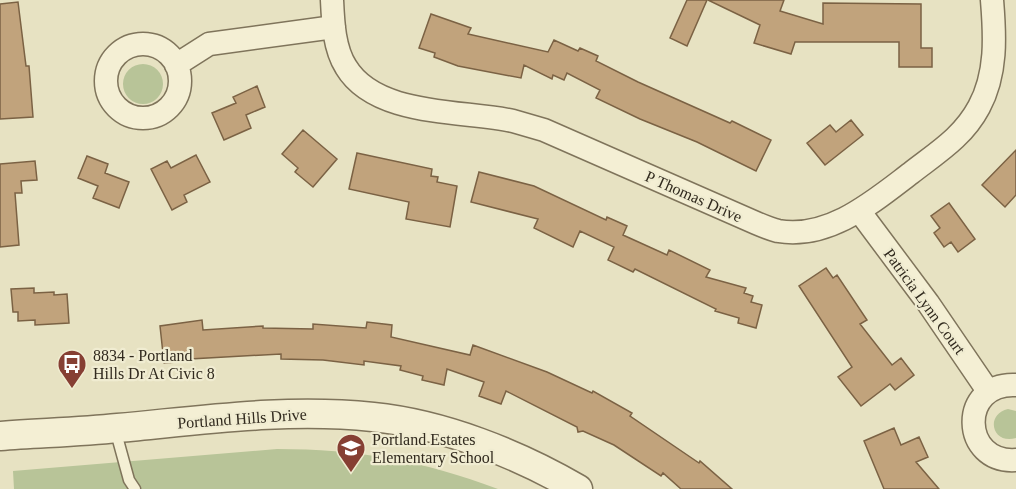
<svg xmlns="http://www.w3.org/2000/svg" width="1016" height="489" viewBox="0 0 1016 489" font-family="'Times New Roman',serif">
  <rect width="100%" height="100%" fill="#e7e2c2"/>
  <path fill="#b8c498" d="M123 84a20 20 0 1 1 40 0a20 20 0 1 1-40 0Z
    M1008,409L1016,411V438C993,445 984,415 1008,409Z
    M277,449C357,449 424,461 498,489H14L13,471Z"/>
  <path fill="#c1a37c" stroke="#7b6244" stroke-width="1.5" d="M687,0H707L687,46L670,38Z
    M708,0H784L780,11L823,24V3L921,4V48H932V67H899V42H795L791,54L754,43L760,25Z
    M18,2L26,66H29L33,117L0,119V4Z
    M431,14L471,28L468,34L548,52L554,40L578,51L580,48L598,56L596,61L638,82L730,123L732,121L771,140L756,171L697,142L640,119L596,98L600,90L567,73L564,80L553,75L552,79L524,65L521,78L458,66L434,57L435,53L419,48Z
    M257,86L265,107L246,115L251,128L224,140L212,113L236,103L233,97Z
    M851,120L863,135L825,165L807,143L830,125L836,132Z
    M303,130L337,159L313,187L295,172L298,168L282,154Z
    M1016,150V195L1005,207L982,185Z
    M357,153L432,169L431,176L438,177L437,182L457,186L450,227L406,219L409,202L349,189Z
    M196,155L210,182L184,195L187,202L172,210L151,169L167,161L171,168Z
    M87,156L108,164L105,173L129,182L119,208L93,198L98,186L78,178Z
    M35,161L37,180L21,181L22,193H15L19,245L0,247V164Z
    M479,172L534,186L606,220L607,217L627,226L623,235L667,255L669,250L710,270L706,277L746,288L744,293L753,296L751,302L762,305L756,328L738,323L739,318L715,311L716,309L635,269L633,272L608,260L614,247L580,231L573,247L534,228L538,219L471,202Z
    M949,203L975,239L958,252L951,242L944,247L934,233L940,228L931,216Z
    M826,268L833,278L837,275L867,320L860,324L892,365L901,358L914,375L895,390L890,384L861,406L838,377L852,367L799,286Z
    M34,288V293L54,292V295L67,294L69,323L35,325V320L18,321V312H13L11,289Z
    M202,320L203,330L263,326V328L313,329V324L366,328L367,322L392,325L391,337L470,355L473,345L547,372L592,393L593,391L632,413L630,416L699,463L700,461L732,489H681L663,473L661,476L614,445L583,431L578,432L577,427L506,391L501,404L479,396L484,382L447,369L444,385L422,380L423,376L400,370L401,366L364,361V365L323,360L281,359V354L190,359V361L164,363L160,326Z
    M894,428L901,445L919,437L928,457L916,462L939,489H884L864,441Z"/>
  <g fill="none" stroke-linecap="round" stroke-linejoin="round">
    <g stroke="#7f745b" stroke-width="13">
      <path id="service" d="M115,429L129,480L135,489"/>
    </g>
    <g stroke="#7f745b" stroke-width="25">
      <path id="minor" d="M332,0C333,22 334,48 346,67C376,117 463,110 513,121C523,124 534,127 544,130L756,223C763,226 770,229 778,231C829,240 874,201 911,173C938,152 963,137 979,107C997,74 995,36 992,0
        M106 81a37 37 0 1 1 74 0a37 37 0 1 1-74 0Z
        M176,65L209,44L334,27
        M860,212L928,303L988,391
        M1016,385C958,382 961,464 1016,460"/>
    </g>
    <g stroke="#7f745b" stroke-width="31">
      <path id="tertiary" d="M0,436C39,433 79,432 118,428C205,420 286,408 373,417C443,424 518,454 578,489"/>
    </g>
    <use href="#service" stroke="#f4efd4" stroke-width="10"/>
    <use href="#minor" stroke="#f4efd4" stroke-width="22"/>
    <use href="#tertiary" stroke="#f4efd4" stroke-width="28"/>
  </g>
  <defs>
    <g id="bus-pin" transform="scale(1.5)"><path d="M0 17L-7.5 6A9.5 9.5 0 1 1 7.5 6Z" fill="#863f33" stroke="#f0ecd1"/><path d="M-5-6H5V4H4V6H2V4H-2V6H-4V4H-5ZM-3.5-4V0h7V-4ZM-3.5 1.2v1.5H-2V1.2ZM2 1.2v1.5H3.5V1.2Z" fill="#fff"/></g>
    <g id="school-pin" transform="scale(1.5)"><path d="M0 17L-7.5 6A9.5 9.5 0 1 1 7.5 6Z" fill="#863f33" stroke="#f0ecd1"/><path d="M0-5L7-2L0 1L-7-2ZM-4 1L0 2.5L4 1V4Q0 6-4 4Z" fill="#fff"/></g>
  </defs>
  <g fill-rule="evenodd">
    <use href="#bus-pin" x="72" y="364"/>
    <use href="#school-pin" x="351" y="448"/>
  </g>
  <g text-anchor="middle" stroke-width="4.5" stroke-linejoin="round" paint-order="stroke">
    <g font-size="16" fill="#312a1e" stroke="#f0ecd1">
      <text transform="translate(694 196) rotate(24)" y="6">P Thomas Drive</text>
      <text transform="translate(925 301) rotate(54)" y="6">Patricia Lynn Court</text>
      <text transform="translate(242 418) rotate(-4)" y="6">Portland Hills Drive</text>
    </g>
    <g font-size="16" fill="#312a1e" stroke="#f0ecd1" text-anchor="start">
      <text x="93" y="361">8834 - Portland<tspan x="93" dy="18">Hills Dr At Civic 8</tspan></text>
      <text x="372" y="445">Portland Estates<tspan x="372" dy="18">Elementary School</tspan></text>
    </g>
  </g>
</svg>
